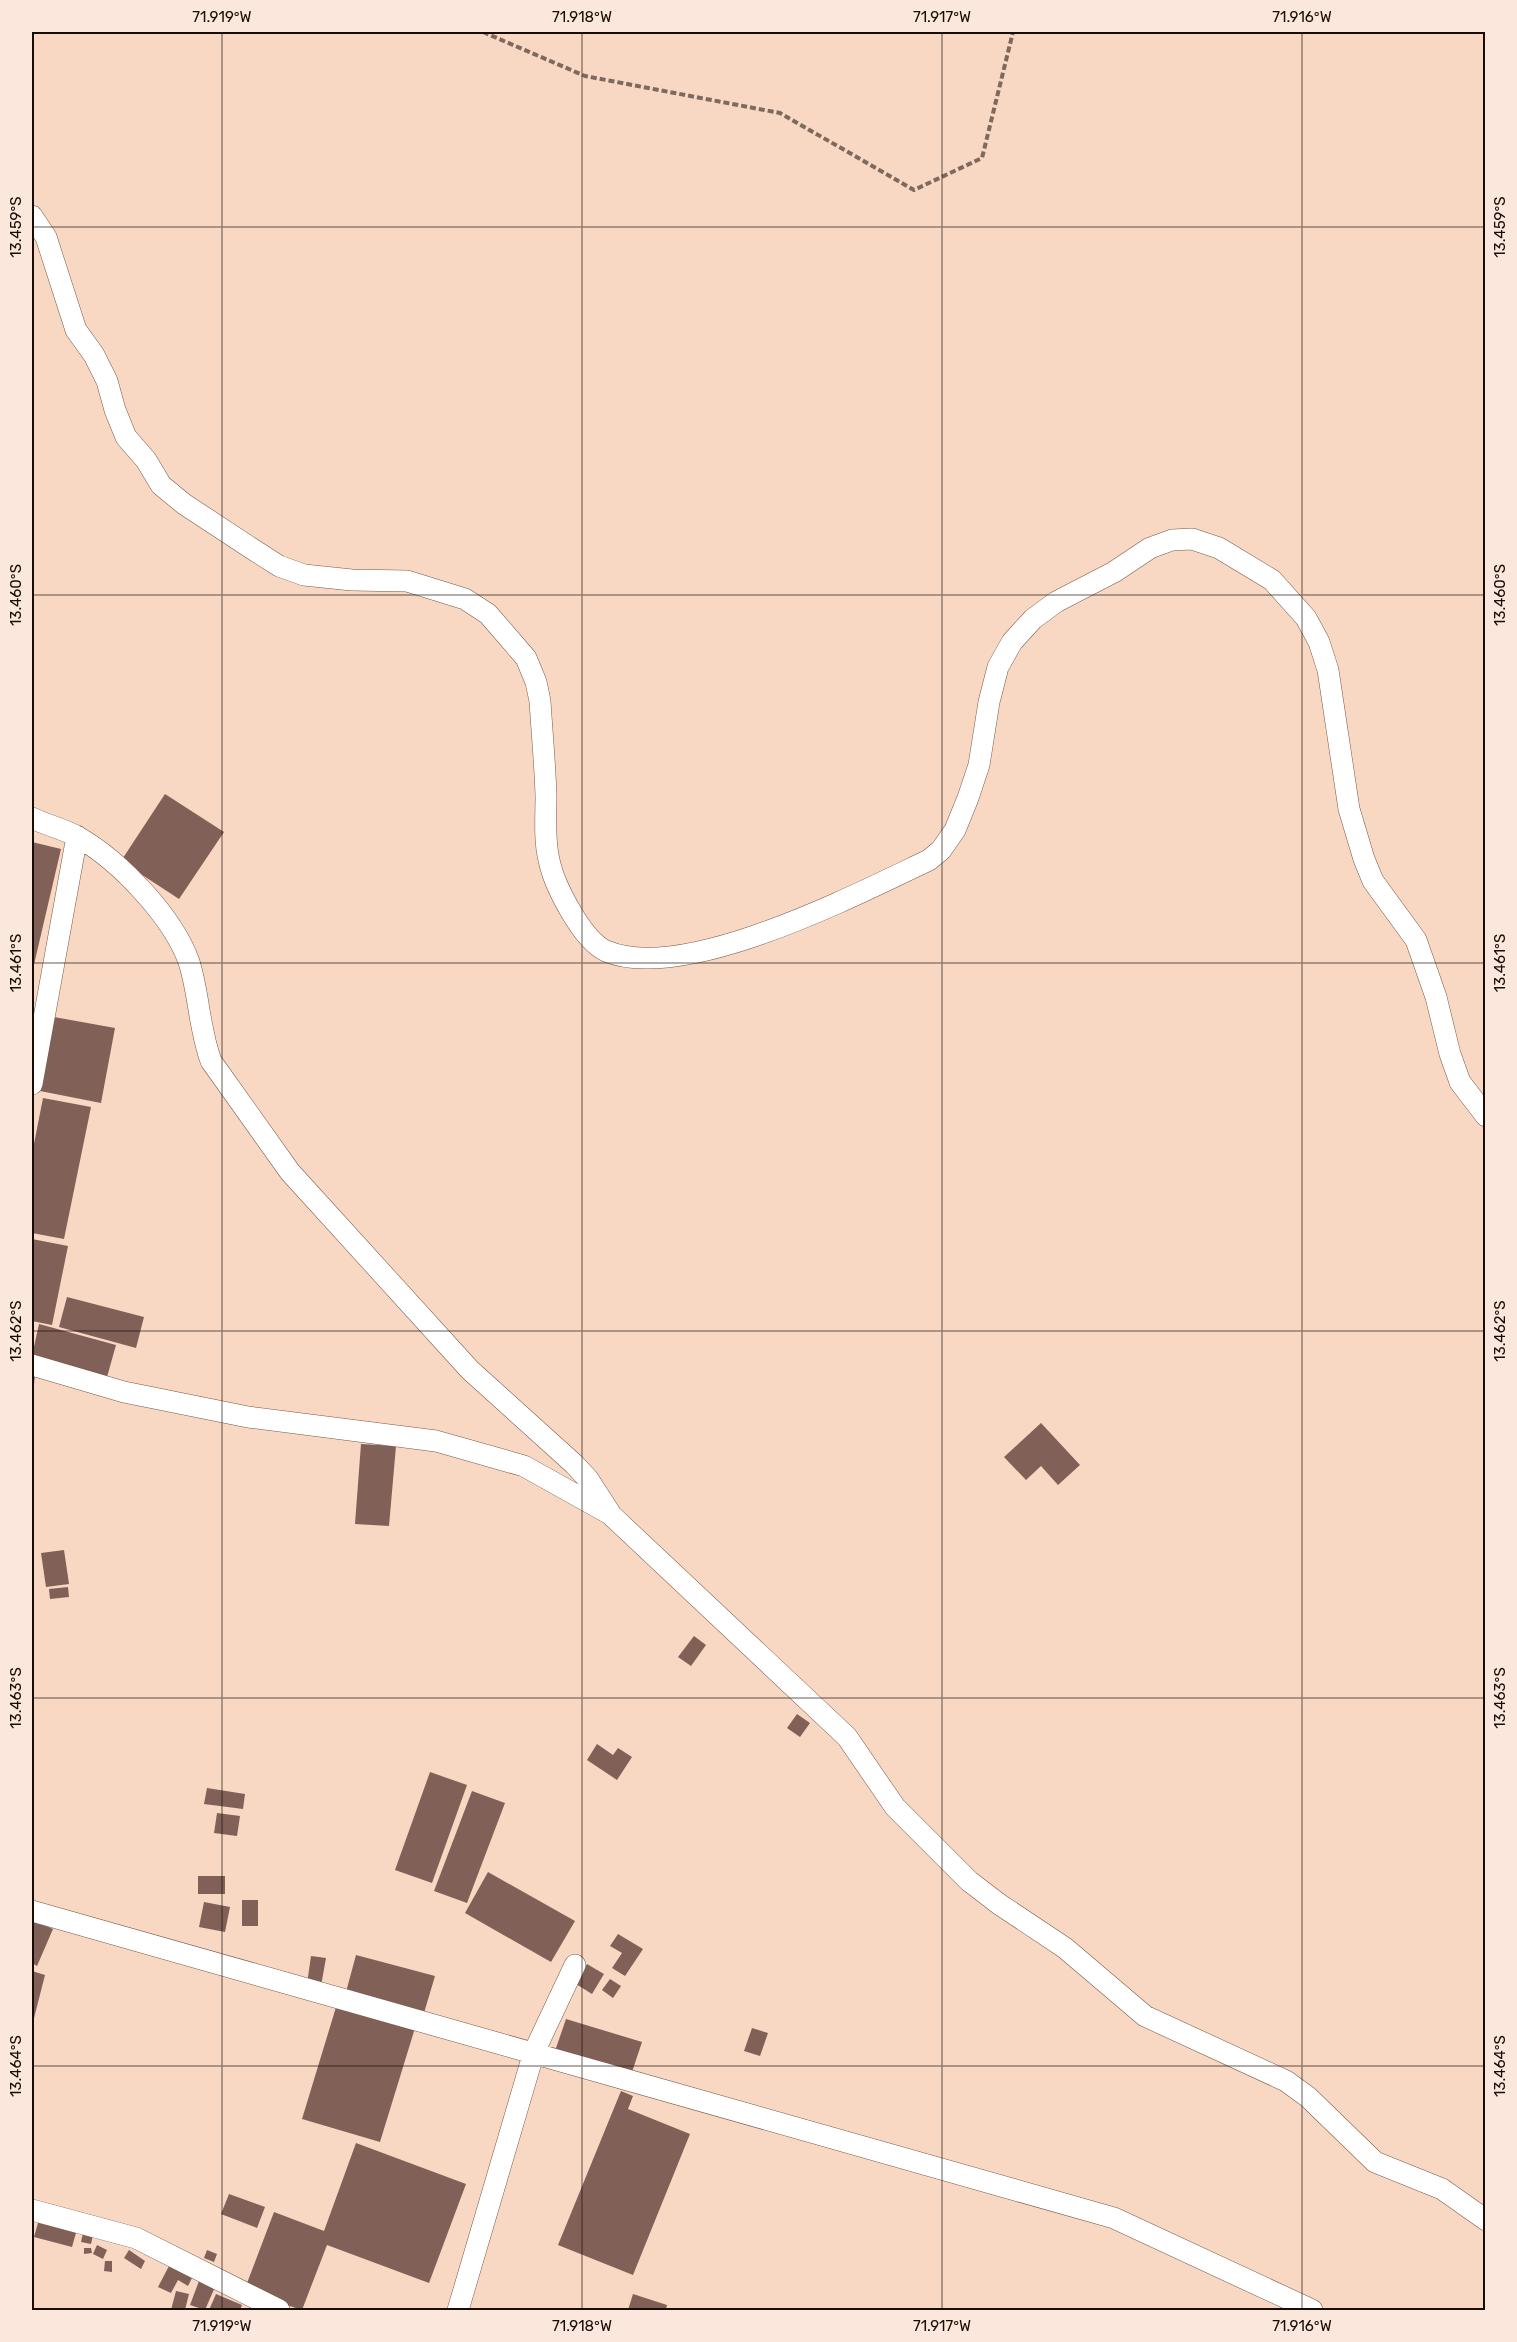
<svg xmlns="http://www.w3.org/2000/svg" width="1517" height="2342" viewBox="0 0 1517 2342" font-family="Rubik,sans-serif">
  <rect width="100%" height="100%" fill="#f8d7c3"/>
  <path fill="#816058" d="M165,794L224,832L179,899L121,861Z
    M32,842L61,849L32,973Z
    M54,1017L115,1028L101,1103L40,1091Z
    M43,1098L91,1107L64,1239L32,1233V1154Z
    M32,1239L68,1246L52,1325L32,1321Z
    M67,1297L144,1317L136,1348L59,1327Z
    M39,1324L116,1345L107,1377L32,1356Z
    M32,1373L35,1374L33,1395H32Z
    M1041,1423L1080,1465L1058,1485L1041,1466L1026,1480L1004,1457Z
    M361,1444L396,1446L389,1526L355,1524Z
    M64,1550L69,1584L46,1587L41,1553Z
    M68,1587L69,1597L50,1599L49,1589Z
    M694,1636L706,1645L691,1666L678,1657Z
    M797,1714L810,1723L800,1737L787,1728Z
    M597,1744L613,1755L618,1748L632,1757L617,1780L587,1760Z
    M430,1772L467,1785L432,1883L395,1870Z
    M207,1788L245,1794L243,1809L204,1804Z
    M472,1791L505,1803L467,1903L434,1891Z
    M217,1813L240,1816L237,1836L214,1833Z
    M488,1872L575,1921L551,1962L465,1913Z
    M198,1876H225V1894H198Z
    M242,1900H258V1926H242Z
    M204,1902L230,1907L225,1932L199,1927Z
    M35,1921L53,1929L37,1966L32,1963V1928Z
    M618,1934L643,1949L625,1976L612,1968L622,1953L610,1946Z
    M356,1955L435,1976L424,2013L346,1992Z
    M311,1956L326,1958L321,1986L307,1984Z
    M587,1964L604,1974L592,1994L576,1984Z
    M32,1971L45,1975L32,2026Z
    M610,1979L621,1986L613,1998L602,1990Z
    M337,2004L415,2028L380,2142L302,2119Z
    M566,2019L642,2042L631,2075L555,2051Z
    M752,2028L768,2033L760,2056L744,2051Z
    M621,2091L633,2096L628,2109L690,2134L633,2275L558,2245Z
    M356,2143L466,2184L429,2283L327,2245L302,2310L244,2291L274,2212L324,2231Z
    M229,2194L265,2207L257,2228L221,2214Z
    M40,2216L78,2226L72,2247L34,2237Z
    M83,2233L93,2235L91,2244L81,2242Z
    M97,2245L107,2250L103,2259L93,2254Z
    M84,2248H91L92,2253L84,2254Z
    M129,2250L145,2261L141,2269L124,2258Z
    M207,2250L217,2254L214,2262L204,2258Z
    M105,2261H112V2272L104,2271Z
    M169,2266L192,2278L188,2286L178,2280L171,2293L158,2287Z
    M199,2281L215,2287L205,2310L190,2305Z
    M176,2291L189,2294L185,2310H171Z
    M216,2294L242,2305L240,2310H209Z
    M633,2294L667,2305L666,2310H628Z"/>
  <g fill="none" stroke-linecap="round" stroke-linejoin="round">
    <g stroke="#775a49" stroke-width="22">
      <path id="street" d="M32,216L46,237L76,330L94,355L107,381L115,410L126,437L146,460L161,485L184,504L254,550L279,566L304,575L352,580L407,581L465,599L488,614L526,658L536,682L540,701C542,733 545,764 546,796C546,817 544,840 549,860C554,885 582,940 606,951C684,984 857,894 929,860L941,850L955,830L968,798L979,765L989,702L998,667L1012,642L1033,619L1056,602L1114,572L1150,548L1172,540L1192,539L1219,548L1272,580L1306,618L1319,642L1328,670L1349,809L1364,859L1373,881L1416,940L1436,997L1450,1054L1460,1082L1486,1116
        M32,818C46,825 64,829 78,837C120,861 173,917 189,962C199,993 199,1029 211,1061L290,1172L470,1370L574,1464L588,1479L610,1513
        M32,1084L77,836
        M32,1365L124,1392L248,1417L436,1441L524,1466L610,1514L847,1737L895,1807L969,1881L999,1904L1065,1948L1145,2016L1286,2081L1308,2097L1375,2162L1442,2189L1486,2220
        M32,1911L1114,2218L1312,2310
        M32,2210L136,2238L279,2310
        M458,2310L534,2052L575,1965"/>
    </g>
    <path stroke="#7e695c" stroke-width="4" stroke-dasharray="6 3" stroke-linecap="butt" d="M483,32L585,76L780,113L914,190L982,158L1013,32"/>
    <use href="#street" stroke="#fff" stroke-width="21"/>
  </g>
  <path fill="none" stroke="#170d06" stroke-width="1.5" stroke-opacity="0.45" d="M222,32V2310M582,32V2310M942,32V2310M1302,32V2310M32,227H1486M32,595H1486M32,963H1486M32,1331H1486M32,1698H1486M32,2066H1486"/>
  <rect width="1517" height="2342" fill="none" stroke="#fbe7db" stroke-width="66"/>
  <rect x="33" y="33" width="1451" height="2276" fill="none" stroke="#170d06" stroke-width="2"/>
  <g font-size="15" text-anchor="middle" fill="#170d06">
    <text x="222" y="22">71.919°W</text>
    <text x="582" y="22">71.918°W</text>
    <text x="942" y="22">71.917°W</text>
    <text x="1302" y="22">71.916°W</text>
    <text transform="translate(16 227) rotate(-90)" y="5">13.459°S</text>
    <text transform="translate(1500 227) rotate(-90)" y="5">13.459°S</text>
    <text transform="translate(16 595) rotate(-90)" y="5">13.460°S</text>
    <text transform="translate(1500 595) rotate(-90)" y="5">13.460°S</text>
    <text transform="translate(16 963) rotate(-90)" y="5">13.461°S</text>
    <text transform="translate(1500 963) rotate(-90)" y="5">13.461°S</text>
    <text transform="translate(16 1331) rotate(-90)" y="5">13.462°S</text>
    <text transform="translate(1500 1331) rotate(-90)" y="5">13.462°S</text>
    <text transform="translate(16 1698) rotate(-90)" y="5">13.463°S</text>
    <text transform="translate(1500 1698) rotate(-90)" y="5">13.463°S</text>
    <text transform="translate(16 2066) rotate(-90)" y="5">13.464°S</text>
    <text transform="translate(1500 2066) rotate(-90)" y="5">13.464°S</text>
    <text x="222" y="2331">71.919°W</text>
    <text x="582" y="2331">71.918°W</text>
    <text x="942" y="2331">71.917°W</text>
    <text x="1302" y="2331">71.916°W</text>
  </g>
</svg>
